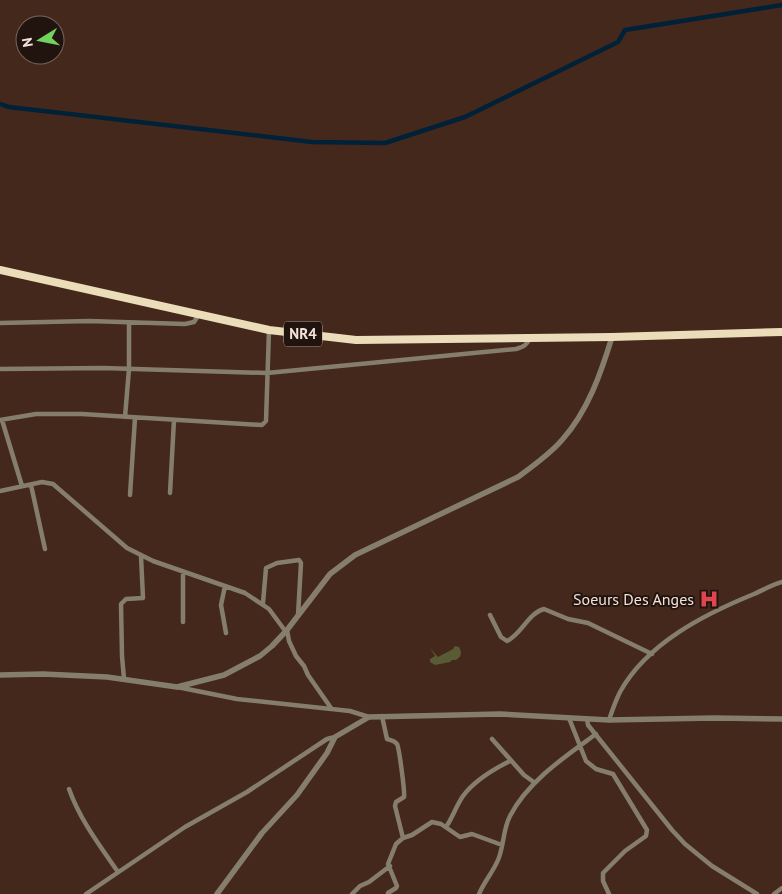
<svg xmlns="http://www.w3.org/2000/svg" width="782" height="894" viewBox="0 0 782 894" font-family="'PT Sans',sans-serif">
  <rect width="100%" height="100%" fill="#44281c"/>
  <path fill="#585b33" d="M455,646L459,647C462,653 462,656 456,660H452L450,662L435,665L430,662V659L435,656L430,648L438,657L453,649Z"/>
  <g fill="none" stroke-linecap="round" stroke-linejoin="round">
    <path stroke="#002138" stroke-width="4.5" d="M0,104L9,107L312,142L385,143L465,117L618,42L625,30L782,5"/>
    <path stroke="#867e6d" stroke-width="4.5" d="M0,323L89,321L185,324L194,322L199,314
      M0,369L103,368L267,373L516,349C524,347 528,344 530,337
      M125,417L129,369V323
      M0,420L36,414H82L262,425L266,421L269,330
      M2,420L22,486
      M31,485L45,549
      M0,491L42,482L53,484L127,548L153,561L245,593L269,609L286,632
      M170,493L174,420
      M130,495L135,418
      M225,586L221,605L226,633
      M263,603L266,568L277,563L299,560L301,563L298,616
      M490,615L501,637L507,641C522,634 528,613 544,609L568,619L588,623L652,654
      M183,622V572
      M287,630L289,641L296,656L304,666L308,675L331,708
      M124,679L122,656L121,604L126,599L143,598L141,556
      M177,687L237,699L350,711L369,717
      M382,716L387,739C390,740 394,740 397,744C399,747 405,792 404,797L396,802L395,806L403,838
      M569,718L586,761L596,769L613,774L647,830L646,836L625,851L603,873V881L609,894
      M587,719L588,725L672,830L685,844L712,866L757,894
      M609,720C612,711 616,700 620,692C647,643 705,614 754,594C763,590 772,585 782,582
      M492,739L524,775L535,783
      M69,789C80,820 100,846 118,872
      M446,827C453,817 456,806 463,796C474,781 494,769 510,761
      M388,893L396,888L397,886L388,864L396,844L403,838L412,835L432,822L441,824L460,837L472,834L502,845
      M86,894L185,827L247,792L327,739L335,737
      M352,894L360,886L369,882L390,866
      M479,894C484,882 493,872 498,860C504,846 503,829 510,816C528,781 566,756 596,734
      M774,894L782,888"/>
    <path stroke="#867e6d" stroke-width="5.5" d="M0,675L43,674L107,677L177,687L224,675L260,656L272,646L287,630L330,574L355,555L518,477C533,466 550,454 562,440C588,411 601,373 612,337
      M217,894L262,833L297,795L327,753L335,737L369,717L500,714L609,720L714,718L782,719"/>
    <path stroke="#ecddba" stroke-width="8" d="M0,270L269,330L356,340L612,337L782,332"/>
  </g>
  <defs>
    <g id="hospital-bare" transform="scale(1.5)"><path d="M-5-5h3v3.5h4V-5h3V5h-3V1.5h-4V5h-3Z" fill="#e0444e" stroke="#21140f" stroke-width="2.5" paint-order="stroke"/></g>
  </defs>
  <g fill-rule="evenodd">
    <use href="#hospital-bare" x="709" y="599"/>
  </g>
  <g text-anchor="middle" stroke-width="4" stroke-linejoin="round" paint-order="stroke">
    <rect fill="#21140f" stroke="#b5a49c" stroke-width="1" x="284" y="321.5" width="38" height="25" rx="4"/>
    <g font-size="15" font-weight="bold" fill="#f4e1d9">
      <text x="303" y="339">NR4</text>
    </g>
    <g font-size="16" fill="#f4e1d9" stroke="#21140f" text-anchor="end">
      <text x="694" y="605">Soeurs Des Anges</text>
    </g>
  </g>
  <g transform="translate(40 40) rotate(260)"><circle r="24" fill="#21140f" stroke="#756660"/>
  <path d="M0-4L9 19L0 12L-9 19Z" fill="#72d25d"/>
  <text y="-8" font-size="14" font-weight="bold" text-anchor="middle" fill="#f4e1d9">N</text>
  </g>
</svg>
